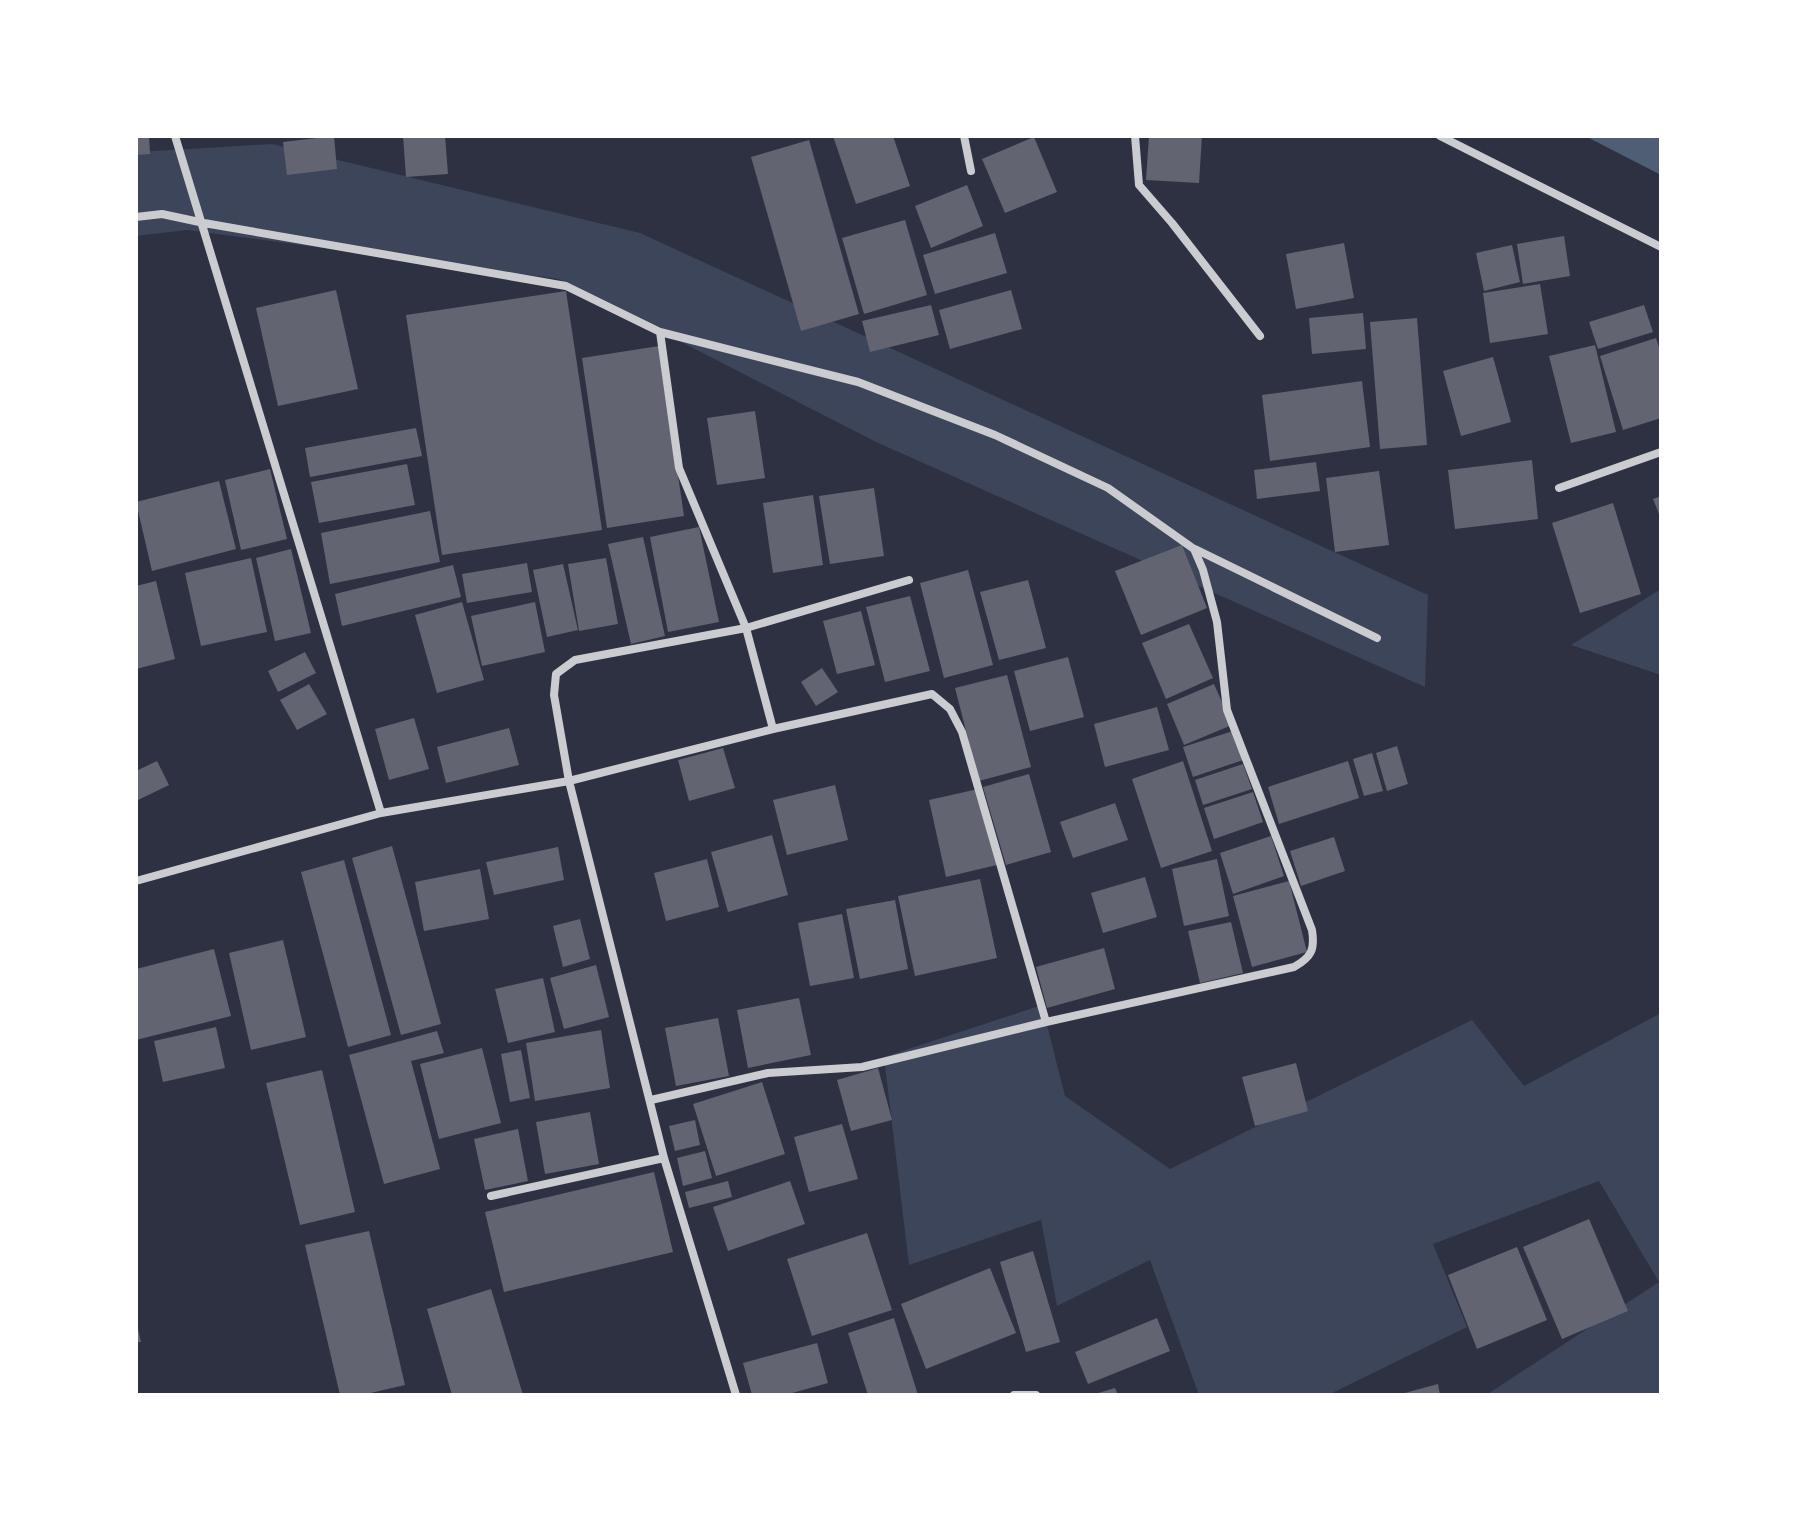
<svg xmlns="http://www.w3.org/2000/svg" width="1797" height="1531" viewBox="0 0 1797 1531" font-family="'Titillium Web',sans-serif">
  <rect width="100%" height="100%" fill="#2d3142"/>
  <path fill="#3c4559" d="M272,144L640,233L1428,595L1425,687L876,442L559,279L187,230L136,236V152Z
    M1661,589V675L1571,645Z
    M1042,1005L1065,1096L1170,1169L1472,1020L1524,1086L1661,1013V1395H1486L1659,1282L1599,1181L1433,1244L1467,1327L1328,1395H1199L1150,1260L1057,1306L1041,1220L909,1265L884,1057Z"/>
  <path fill="#4f5d75" d="M1585,136H1661V175Z"/>
  <path fill="#626471" d="M136,136H149L150,154L136,155Z
    M334,136L337,169L287,175L283,142Z
    M403,136H445L448,174L406,177Z
    M833,136H893L910,186L856,204Z
    M1149,136H1202L1199,183L1146,180Z
    M1034,137L1057,192L1005,213L982,159Z
    M809,140L859,314L801,331L751,157Z
    M967,185L983,226L931,248L915,206Z
    M905,220L927,295L864,314L842,238Z
    M995,233L1007,273L935,294L923,255Z
    M1564,236L1570,276L1523,284L1517,244Z
    M1344,243L1354,298L1296,309L1286,254Z
    M1512,245L1520,282L1484,291L1476,253Z
    M1540,284L1548,334L1490,343L1483,293Z
    M336,290L358,389L278,406L256,308Z
    M1011,290L1022,329L950,349L939,310Z
    M566,291L602,530L442,555L406,315Z
    M931,305L939,335L870,352L862,321Z
    M1644,305L1653,332L1598,349L1589,322Z
    M1363,313L1366,349L1312,354L1309,318Z
    M1417,318L1427,445L1380,449L1370,322Z
    M1656,338L1661,353V418L1623,430L1600,356Z
    M1595,345L1616,432L1571,443L1549,356Z
    M659,346L684,516L607,528L582,358Z
    M1493,357L1511,422L1461,436L1443,371Z
    M1362,381L1370,447L1270,461L1262,395Z
    M755,411L765,478L717,485L707,418Z
    M416,428L422,456L310,477L305,448Z
    M1532,460L1538,519L1455,529L1448,470Z
    M1316,462L1320,491L1257,499L1254,470Z
    M407,464L415,505L319,523L311,482Z
    M270,469L287,539L241,550L225,480Z
    M1379,471L1389,545L1335,552L1326,478Z
    M219,481L236,549L152,571L136,502Z
    M874,488L884,556L830,564L819,496Z
    M813,495L823,565L773,573L763,503Z
    M1661,496V519L1653,499Z
    M1613,503L1641,594L1580,613L1552,523Z
    M430,511L440,562L330,584L321,533Z
    M699,527L719,622L668,632L650,537Z
    M643,537L665,636L631,644L608,544Z
    M1182,545L1207,608L1141,635L1115,571Z
    M291,549L311,633L275,641L256,558Z
    M251,558L267,632L201,646L185,573Z
    M606,558L618,624L579,631L568,564Z
    M527,563L532,592L467,603L462,574Z
    M563,564L578,630L547,637L533,570Z
    M453,565L461,597L342,626L335,594Z
    M968,570L993,665L944,678L920,583Z
    M1028,580L1046,648L999,660L980,592Z
    M156,581L175,659L136,669V586Z
    M910,596L930,671L885,682L866,607Z
    M462,602L484,680L437,693L415,615Z
    M535,602L545,652L482,666L471,616Z
    M861,611L875,665L837,674L823,621Z
    M1189,624L1213,678L1166,699L1142,643Z
    M305,652L316,673L278,692L268,671Z
    M1068,657L1084,717L1030,731L1014,671Z
    M822,668L838,692L816,706L801,682Z
    M1007,675L1031,767L979,781L955,688Z
    M309,684L327,714L297,730L280,700Z
    M1214,684L1232,725L1184,745L1167,704Z
    M1157,707L1169,750L1105,767L1094,724Z
    M414,718L429,769L389,780L375,729Z
    M509,728L519,765L446,783L437,747Z
    M1233,731L1243,760L1193,777L1183,747Z
    M1397,746L1408,784L1387,791L1376,753Z
    M723,748L735,788L689,801L678,760Z
    M1372,753L1383,791L1364,796L1353,759Z
    M157,761L169,785L136,801V771Z
    M1183,761L1212,851L1161,868L1132,779Z
    M1348,761L1359,798L1279,824L1268,787Z
    M1243,764L1252,789L1203,805L1195,780Z
    M1029,774L1051,852L1006,865L983,787Z
    M835,785L848,840L787,855L773,800Z
    M978,789L997,865L946,877L929,800Z
    M1253,792L1263,822L1214,839L1204,808Z
    M1115,803L1128,840L1073,858L1060,822Z
    M772,835L788,895L728,912L711,852Z
    M1271,836L1284,876L1233,894L1220,853Z
    M1334,837L1345,871L1301,886L1290,851Z
    M392,846L441,1024L401,1035L352,858Z
    M558,847L564,880L494,895L486,862Z
    M707,859L719,907L666,921L654,873Z
    M1217,859L1229,916L1184,926L1172,869Z
    M344,860L391,1035L348,1047L301,872Z
    M480,869L489,919L424,931L415,882Z
    M1145,877L1157,917L1103,933L1091,893Z
    M980,879L997,958L915,976L898,896Z
    M1289,881L1307,952L1252,967L1233,896Z
    M895,900L908,969L860,979L846,909Z
    M842,914L854,978L810,986L798,923Z
    M580,919L590,959L563,967L553,926Z
    M1231,922L1243,973L1200,983L1188,931Z
    M283,940L306,1037L251,1050L229,953Z
    M1104,948L1115,989L1047,1008L1036,967Z
    M214,949L231,1016L136,1040V969Z
    M596,965L609,1017L564,1029L550,978Z
    M543,978L555,1032L508,1043L495,989Z
    M799,998L811,1055L748,1068L737,1010Z
    M718,1018L729,1076L676,1086L665,1028Z
    M216,1027L225,1068L163,1082L154,1041Z
    M601,1030L610,1088L535,1101L526,1043Z
    M437,1031L444,1053L411,1061L440,1169L384,1184L349,1055Z
    M482,1048L501,1123L439,1139L420,1064Z
    M521,1050L530,1098L510,1102L501,1054Z
    M1296,1063L1308,1111L1255,1126L1242,1077Z
    M878,1068L892,1120L851,1131L837,1080Z
    M322,1070L355,1212L300,1225L266,1083Z
    M762,1082L785,1154L716,1176L693,1104Z
    M590,1112L599,1164L545,1174L536,1122Z
    M695,1120L700,1145L675,1151L669,1126Z
    M842,1124L858,1179L809,1192L794,1137Z
    M518,1129L528,1181L485,1190L474,1139Z
    M705,1151L712,1178L683,1186L677,1158Z
    M654,1172L673,1252L504,1292L485,1212Z
    M728,1181L732,1197L689,1208L685,1192Z
    M790,1181L805,1224L728,1251L713,1207Z
    M1589,1219L1628,1311L1562,1339L1523,1247Z
    M369,1231L405,1385L362,1395H340L305,1245Z
    M867,1233L892,1310L812,1336L787,1259Z
    M1517,1247L1547,1320L1477,1349L1448,1275Z
    M1033,1251L1060,1342L1026,1352L1000,1262Z
    M990,1268L1016,1333L926,1369L901,1304Z
    M491,1289L523,1395H452L427,1309Z
    M894,1318L918,1395H868L848,1333Z
    M1157,1318L1170,1351L1088,1384L1075,1352Z
    M136,1320L141,1342H136Z
    M817,1343L828,1383L785,1395H752L743,1363Z
    M1438,1384L1440,1395H1402L1401,1394Z
    M1115,1388L1118,1395H1095V1394Z"/>
  <g fill="none" stroke-linecap="round" stroke-linejoin="round">
    <path stroke="#caccd0" stroke-width="8" d="M175,136L381,813L569,781L664,1158L736,1395
      M964,136L971,171
      M1135,136L1139,185L1172,223L1260,336
      M1440,136L1661,247
      M136,217L162,214L204,223L566,286L660,332L858,382L995,435L1108,488L1194,549L1203,570L1217,622L1227,710L1312,930C1315,949 1312,957 1294,967L1046,1022L862,1067L768,1073L651,1100
      M660,332L679,468L746,628L773,729
      M1559,488L1661,452
      M1195,549L1377,638
      M909,580L746,628L575,660L556,674L554,695L569,781L773,729L932,694L950,709L962,732L1046,1022
      M136,881L381,813
      M491,1196L664,1158
      M1014,1395H1036"/>
  </g>
  <rect width="1797" height="1531" fill="none" stroke="#ffffff" stroke-width="276"/>
</svg>
